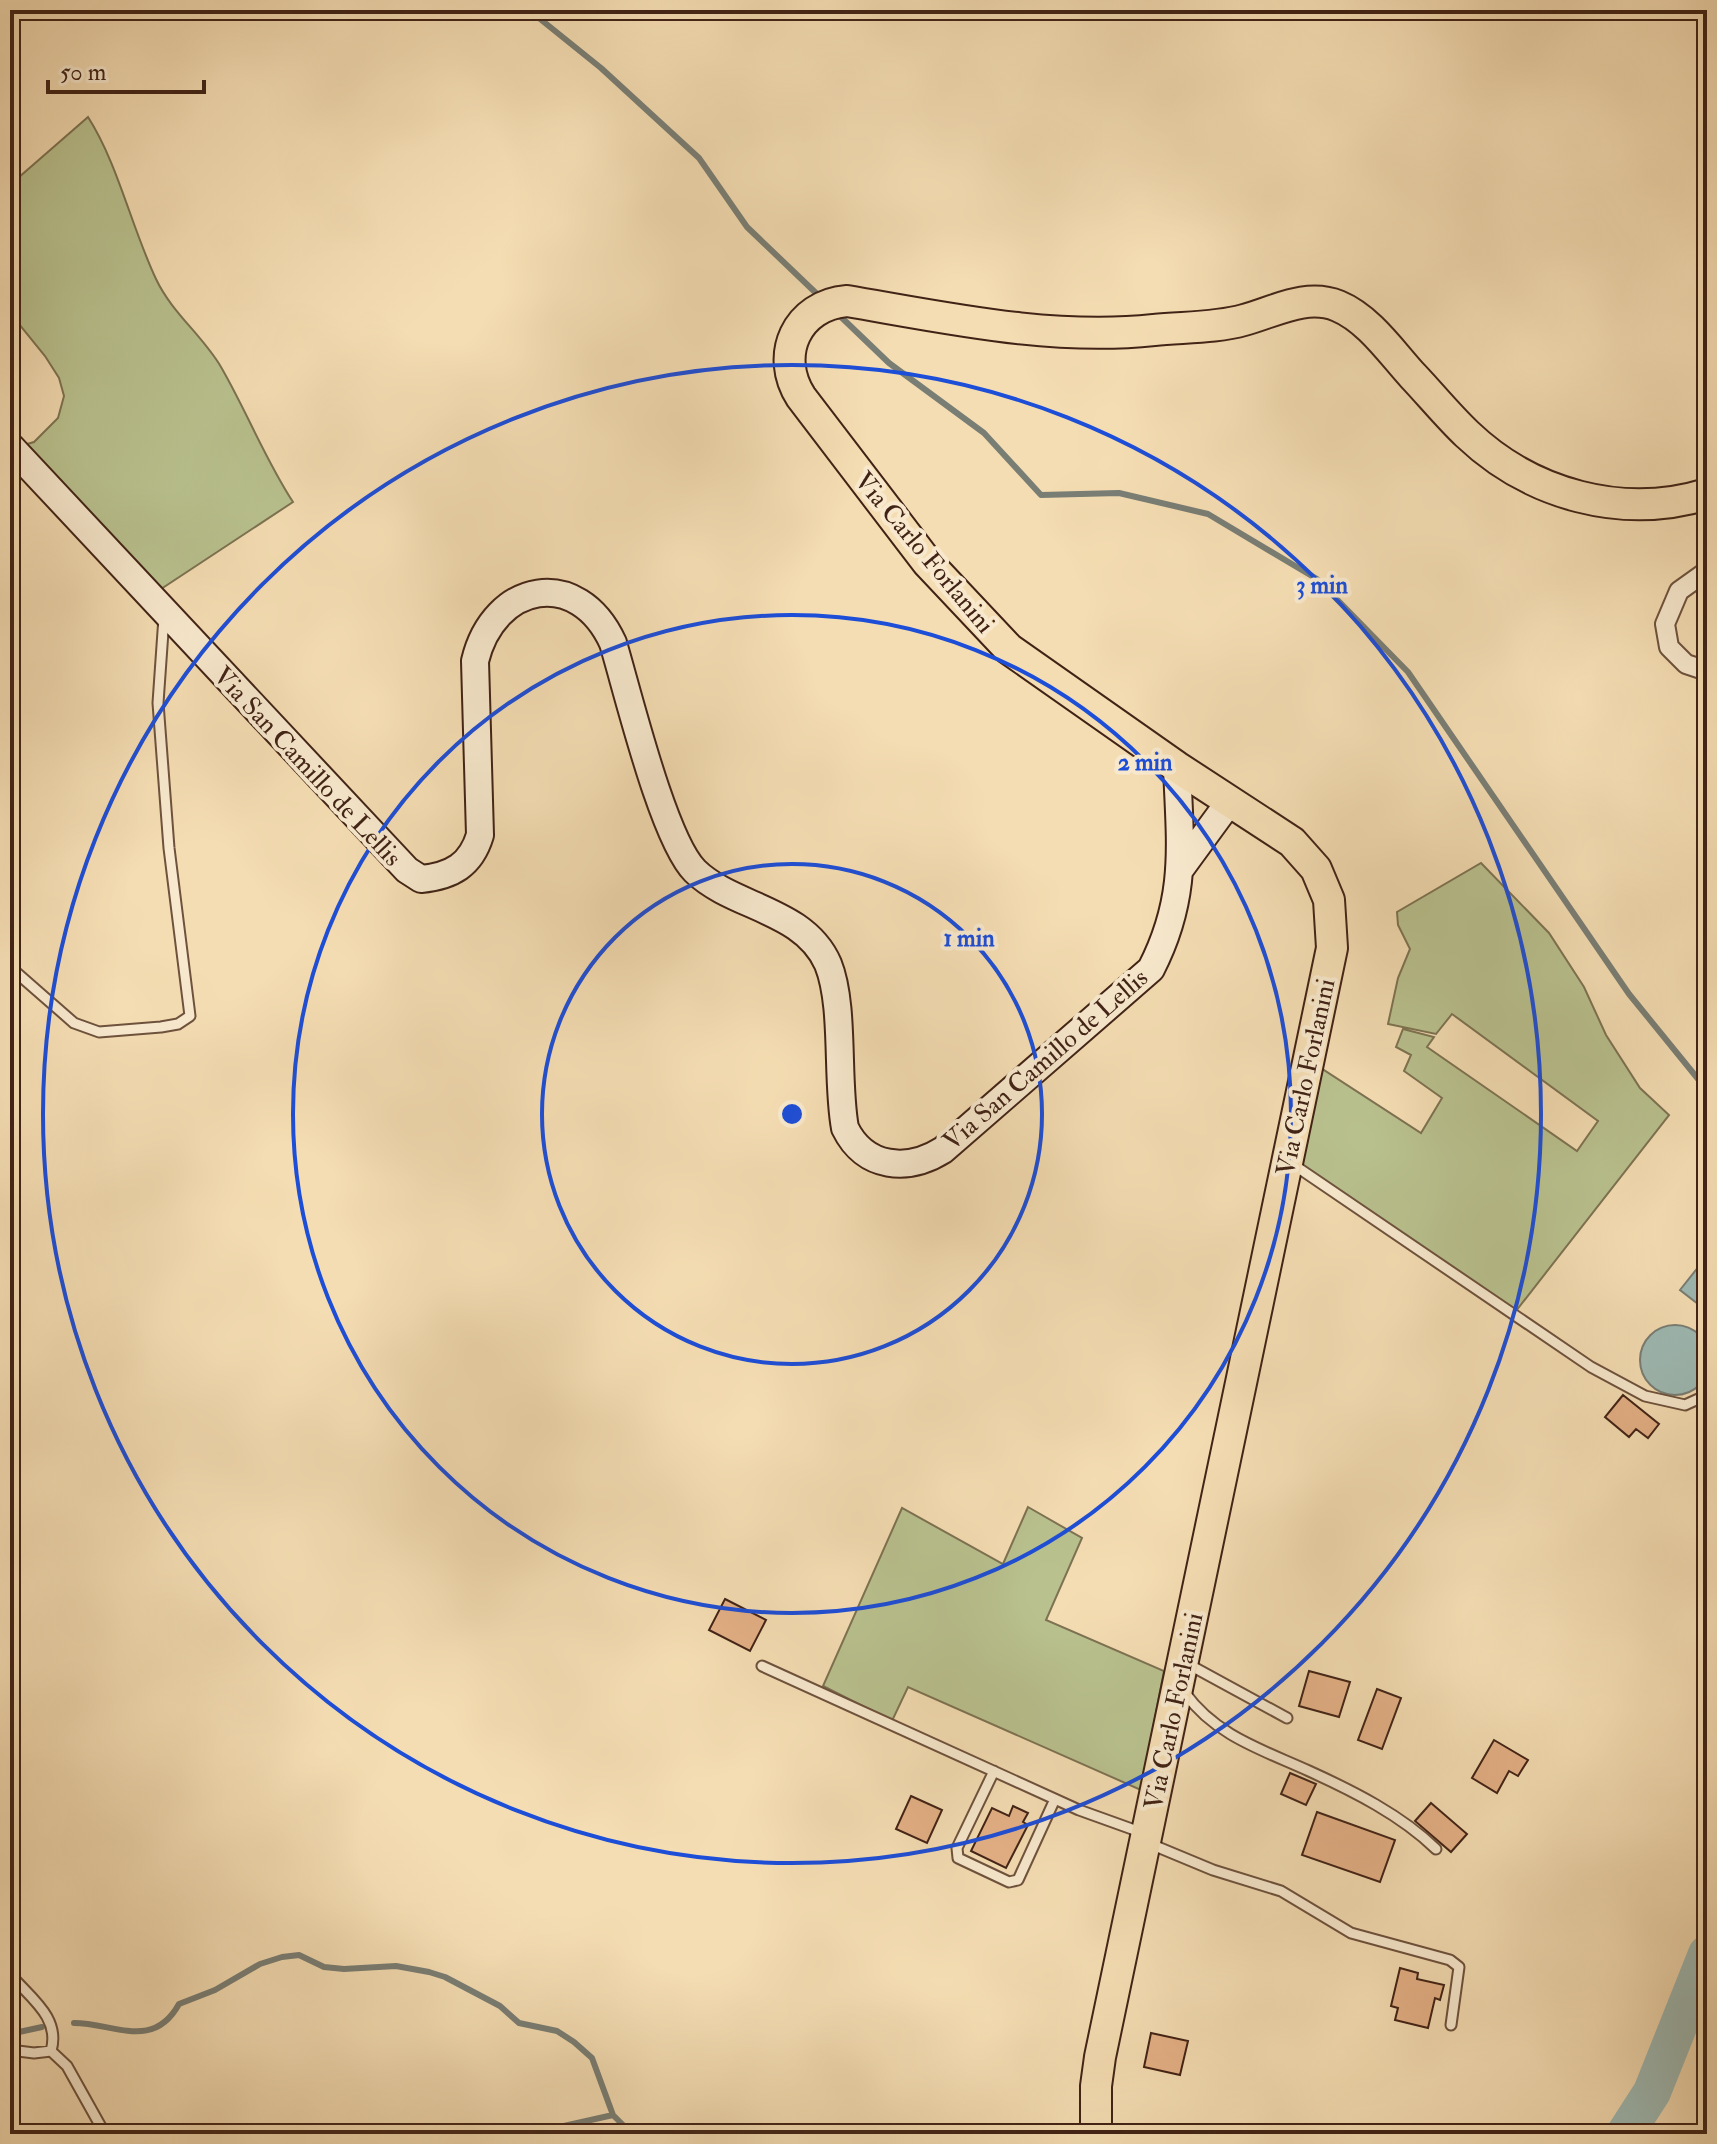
<svg xmlns="http://www.w3.org/2000/svg" width="1717" height="2144" viewBox="0 0 1717 2144" font-family="'IM FELL Double Pica',serif">
  <rect width="100%" height="100%" fill="#f5ddb3"/>
  <filter id="stains"><feTurbulence type="fractalNoise" baseFrequency=".0025" numOctaves="4"/><feColorMatrix values="0 0 0 0 .2 0 0 0 0 .09 0 0 0 0 .02 0 0 0 .5 -.17"/></filter>
  <radialGradient id="worn" r=".72"><stop offset=".6" stop-color="#630" stop-opacity="0"/><stop offset="1" stop-color="#630" stop-opacity=".3"/></radialGradient>
  <path fill="#b9c28f" stroke="#7d7252" stroke-width="2" d="M88,117C118,164 131,226 156,279C172,313 203,336 221,367C247,412 265,459 293,502L161,589L20,446L34,442L58,418L64,396L59,378L45,356L10,313V185Z
    M1481,863L1549,933L1584,987L1606,1035L1640,1088L1669,1115L1516,1311L1293,1160L1313,1063L1421,1133L1442,1098L1404,1071L1411,1055L1396,1047L1403,1029L1434,1037L1427,1047L1577,1151L1598,1121L1452,1014L1436,1034L1388,1024L1398,978L1410,949L1398,925L1397,912Z
    M1028,1507L1082,1538L1046,1620L1164,1671L1141,1790L908,1687L892,1721L823,1686L902,1508L1003,1564Z"/>
  <path fill="#9ebab4" stroke="#797e75" stroke-width="2" d="M1707,1256V1311L1680,1290Z
    M1640 1360a35 35 0 1 1 70 0a35 35 0 1 1-70 0Z"/>
  <g fill="none" stroke-linecap="round" stroke-linejoin="round">
    <path stroke="#797e75" stroke-width="6" d="M529,10L601,68L699,158L747,227L817,294
      M97,12L100,10
      M840,316L889,363L984,433L1041,495L1119,493L1208,514L1317,579L1408,672L1629,994L1707,1090
      M74,2023C114,2023 153,2051 179,2004L215,1990L260,1964L282,1957L299,1955L324,1967L344,1969L396,1966L429,1972L445,1977L500,2006L519,2023L557,2031L574,2042L592,2058L613,2115L632,2134
      M10,2034L42,2027
      M528,2134L613,2115"/>
    <path stroke="#9ebab4" stroke-width="38" d="M1625,2134L1652,2092L1707,1954"/>
  </g>
  <path fill="#e5b187" stroke="#412316" stroke-width="2" d="M1623,1395L1659,1424L1648,1438L1636,1429L1629,1437L1605,1417Z
    M725,1599L766,1620L750,1651L709,1630Z
    M1309,1671L1350,1682L1339,1717L1299,1706Z
    M1377,1689L1401,1698L1382,1749L1358,1740Z
    M1494,1740L1528,1760L1518,1776L1509,1771L1497,1793L1472,1778Z
    M1290,1773L1316,1784L1306,1805L1281,1794Z
    M911,1796L942,1810L927,1843L896,1829Z
    M1431,1803L1467,1834L1451,1852L1415,1821Z
    M1013,1806L1028,1813L1023,1822L1028,1825L1006,1868L971,1851L992,1808L1009,1816Z
    M1317,1812L1395,1840L1380,1882L1302,1855Z
    M1400,1968L1418,1973L1417,1979L1444,1985L1440,2000L1435,1998L1428,2028L1395,2020L1398,2008L1391,2006Z
    M1151,2033L1188,2041L1180,2075L1144,2067Z"/>
  <g fill="none" stroke-linecap="round" stroke-linejoin="round">
    <g stroke="#6e523d" stroke-width="13">
      <path id="service" d="M10,967L74,1023L99,1032L161,1027L178,1024L190,1016L169,848L158,703L164,617
        M1294,1165L1591,1367L1645,1396L1685,1405L1707,1395
        M1186,1663L1287,1718
        M762,1666L1079,1810L1143,1833
        M1185,1693C1216,1736 1263,1750 1309,1771C1353,1791 1401,1815 1436,1849
        M994,1771L957,1848L958,1858L1009,1882L1018,1880L1055,1799
        M1148,1843L1213,1870L1281,1891L1351,1933L1450,1960L1459,1967L1451,2025
        M10,1974C29,1997 61,2017 51,2051L34,2053L10,2050
        M51,2051L67,2066L105,2134"/>
    </g>
    <g stroke="#6e523d" stroke-width="22">
      <path id="minor" d="M1707,571L1679,591L1665,624L1669,647L1686,664L1707,671"/>
    </g>
    <g stroke="#412316" stroke-width="30">
      <path id="secondary" d="M10,446L407,870L421,879C452,876 471,865 480,835L475,661C494,582 578,566 613,643C628,693 663,839 695,871C733,908 804,909 828,964C845,1006 836,1080 845,1128C865,1169 908,1172 943,1150L1151,969C1188,897 1180,845 1177,767
        M1181,868L1230,801"/>
    </g>
    <g stroke="#412316" stroke-width="34">
      <path id="primary" d="M1096,2134V2086L1100,2057L1332,948L1329,900L1316,869L1292,842L1177,767L1009,649L927,562L801,397C774,355 797,305 847,301C947,318 1052,341 1154,330C1183,327 1216,328 1244,320C1274,312 1306,293 1338,306C1369,319 1391,352 1413,376C1431,395 1448,416 1467,434C1531,495 1623,520 1707,494"/>
    </g>
    <use href="#service" stroke="#f8e9ce" stroke-width="9"/>
    <use href="#minor" stroke="#f8e9ce" stroke-width="18"/>
    <use href="#secondary" stroke="#f8e9ce" stroke-width="26"/>
    <use href="#primary" stroke="#f5ddb3" stroke-width="30"/>
  </g>
  <g fill="none" stroke="#1d4ed8" stroke-width="4">
    <circle cx="792" cy="1114" r="250"/>
    <circle cx="792" cy="1114" r="499"/>
    <circle cx="792" cy="1114" r="749"/>
  </g>
  <g text-anchor="middle" stroke-width="8" stroke-linejoin="round" paint-order="stroke">
    <g font-size="26" fill="#412316" stroke="#f8e9ce">
      <text transform="translate(925 552) rotate(50)" y="9">Via Carlo Forlanini</text>
      <text transform="translate(308 766) rotate(47)" y="9">Via San Camillo de Lellis</text>
      <text transform="translate(1045 1059) rotate(-41)" y="9">Via San Camillo de Lellis</text>
      <text transform="translate(1305 1077) rotate(-78)" y="9">Via Carlo Forlanini</text>
      <text transform="translate(1173 1711) rotate(-78)" y="9">Via Carlo Forlanini</text>
    </g>
  </g>
  <circle cx="792" cy="1114" r="12" fill="#1d4ed8" stroke="#f8e9ce" stroke-width="4"/>
  <g font-size="24" text-anchor="middle" font-weight="bold" fill="#1d4ed8" stroke="#f8e9ce" stroke-width="8" stroke-linejoin="round" paint-order="stroke">
    <text x="1322" y="593">3 min</text>
    <text x="1145" y="770">2 min</text>
    <text x="969" y="946">1 min</text>
  </g>
  <rect width="1717" height="2144" fill="none" stroke="#f5ddb3" stroke-width="40"/>
  <rect x="12" y="12" width="1693" height="2120" fill="none" stroke="#412316" stroke-width="4"/>
  <rect x="20" y="20" width="1677" height="2104" fill="none" stroke="#412316" stroke-width="2"/>
  <path d="M48 80v12h156v-12" fill="none" stroke="#412316" stroke-width="4"/>
  <text x="60" y="80" font-size="24" fill="#412316" stroke="#f8e9ce" stroke-width="6" paint-order="stroke">50 m</text>
  <rect width="100%" height="100%" filter="url(#stains)"/>
  <rect width="100%" height="100%" fill="url(#worn)"/>
</svg>
